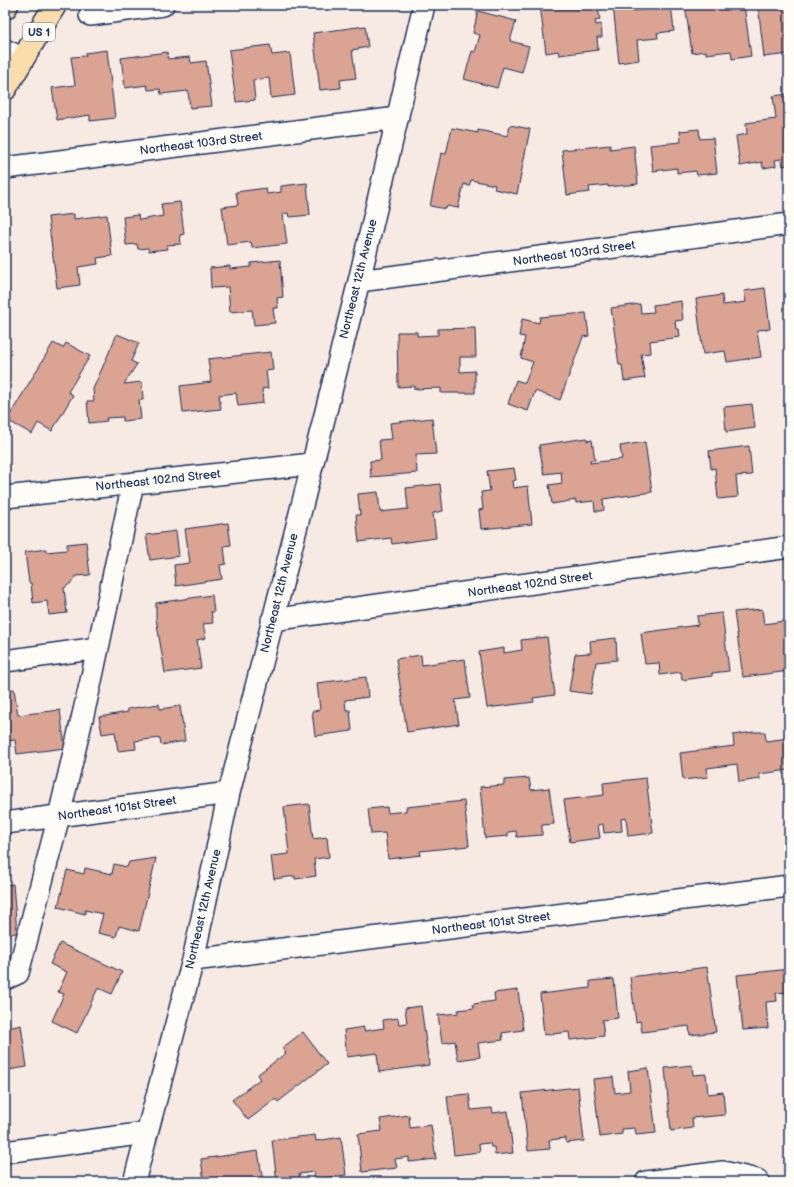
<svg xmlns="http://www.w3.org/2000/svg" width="794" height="1187" viewBox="0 0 794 1187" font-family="'Balsamiq Sans',sans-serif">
  <rect width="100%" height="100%" fill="#f6eae3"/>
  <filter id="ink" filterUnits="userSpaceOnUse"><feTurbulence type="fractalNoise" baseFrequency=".025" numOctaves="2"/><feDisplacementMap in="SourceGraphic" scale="8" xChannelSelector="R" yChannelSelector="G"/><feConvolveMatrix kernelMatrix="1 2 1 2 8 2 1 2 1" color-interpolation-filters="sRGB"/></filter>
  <g filter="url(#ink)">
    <path fill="#daa392" stroke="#1b2f5e" d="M540,5H592V7H598L600,20L595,21L596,25L601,24L602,37H597L598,50L559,55L558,51L546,53Z
      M613,5H632V11L653,8L652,5H671L674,31L657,33L658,38L637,40L639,60L619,63Z
      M685,5H744L751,56L732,59L731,51L706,54V51L692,53Z
      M758,5H789V36H787L789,54L764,57Z
      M478,11L516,21L510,41L529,46L522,72L503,67L497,88L464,79L472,51L475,52L480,35L473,33Z
      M365,26L368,47L352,50L356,78L340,80L341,88L320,90L313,33Z
      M270,45L272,55L290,53L295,95L271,98L269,78L253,80L255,100L236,102L229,50Z
      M107,50L115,118L90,121V115L57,120L52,88L75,85L71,57L86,56L85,53Z
      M167,52L168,59L190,57L191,63L206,61L212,106L190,108L188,91L161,94L160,89L148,90L147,85L125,88L121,58Z
      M789,94V165L783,166L781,159L775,160L776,166L763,168L762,162L740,166L736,136L747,134L746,123L776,119L773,96Z
      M510,125L530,129L517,194L494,189L495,185L471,180L469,186L464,184L458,208L447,206L446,209L430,206L441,153L446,154L452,128L478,133V130L508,136Z
      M699,129L700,139L713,138L717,173L697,175L696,171L677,173V168L653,171L650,145L681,142L680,131Z
      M610,145V149L634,146L638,184L608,187V185L589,187L590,192L567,195L562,150Z
      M307,183L310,215L289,217L288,213L283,214L287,244L252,248L251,242L227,245L222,207L238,205L236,192L266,188L267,194L281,192V186Z
      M180,202L184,234L180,235L181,244L167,245L168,249L149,251L148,248L138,249L137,244L126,245L123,217L138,215L139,220L163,216L161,204Z
      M74,214V219L107,215L112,256L97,258L98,264L78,267L80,285L57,288L48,217Z
      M280,260L283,297L277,298L278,308H273L275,323L254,325L252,310L230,312L228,287L211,288L210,268L230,266V269L251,267V263Z
      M765,288L770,329L757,330L761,357L727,362L725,351L703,354L696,299L722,295L723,305L746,302L744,291Z
      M681,301L683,320L675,321L676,329H679L680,337L650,341L651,353L641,354L645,378L624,381L622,365H619L611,308L640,304L641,313L654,312L653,305Z
      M586,313L589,336L583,337L560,400L535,391L528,411L508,404L516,380L525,383L533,362L521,358L525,337L519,336L522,319L539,323L540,317Z
      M475,328L476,357H460V372L475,371V393H441V388L414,389V386L398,387L397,332H417V336L438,335V329Z
      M117,334L139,343L131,361L137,364L124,384L142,382L143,400H139L141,419L123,421V417L106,418L107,421L89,423L87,401H94L93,389Z
      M53,343L63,348L66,343L90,356L68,392L73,395L52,431L38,423L32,434L7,420Z
      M271,352L273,370L266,371L268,388L262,389L263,403L238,406L236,393L219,395L221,409L183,413L180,386L211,382L208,359Z
      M752,404L755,428L726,432L724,407Z
      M432,418L436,454L416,455L417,473L371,477L370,461L381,460L379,440L392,439L390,423Z
      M587,438V441L592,440L595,460H590V463L622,459L620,446L645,442L652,492L603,499L604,510L600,511H595L594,501L576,503V500L552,504L549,485L562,483L561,472L544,474L539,445Z
      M749,446L752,475L736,476L738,497L718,499L715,468L711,469L709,451Z
      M514,468L516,480L512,481L513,488L528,486L532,524L481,529L479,510L483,509L481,492L490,491L487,471Z
      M440,484L443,511L433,513L436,538L392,544L391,538L359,542L356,515H360L358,494L378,492L380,512L408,509L406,488Z
      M228,523L231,545L224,546L226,564L220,565L222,579L176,586L174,565L190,563L185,529Z
      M176,531L179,556L150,560L146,535Z
      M86,542L90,575L76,576L71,583L64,588L67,613L49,615L47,601L33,603L31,583H29L25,552L46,549V552L67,550V544Z
      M212,595L214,612H211L213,623L203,624L206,638L197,640L201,668L165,673L156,618V603Z
      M762,609L764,624L784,621L785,631L789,630V671L743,677L734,612Z
      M722,613L729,671L712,673V676L682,680L681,672L660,675L659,663L645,664L641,633L698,625L697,616Z
      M547,637L555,695L533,698L534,702L487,708L479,652L504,648V653L522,650L521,640Z
      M616,638L617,660L596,662L591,694L569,691L575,654L591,653L590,641Z
      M421,655L422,665L465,659L470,698L455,700L459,724L407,732L396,659Z
      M366,677L368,697L345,700L346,710H350L352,731L315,736L312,711L320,710L317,683Z
      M14,689L18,715L60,710L65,748L17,754L15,740L5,741V690Z
      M159,704L160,709L180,706L185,741L161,745L160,738L135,741L136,749L118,751L115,732L102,734L99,717L128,712L127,709Z
      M753,732H765L766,741L789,738V770L759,774L760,779L739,782L737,764L707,768L708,777L683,780L680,753L734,746L733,735Z
      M529,778L531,790L549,788L554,824L542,825V835L517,837L516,831L508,832V836L485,838L480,787L504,785V780Z
      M646,778L653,833L628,836L626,818L621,819L622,831L604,833L603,824L598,825L600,838L570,842L564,800L604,795L603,783Z
      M464,801L469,846L420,851L421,855L388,859L385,833L371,834L368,809L387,807L388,813L406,811V807Z
      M309,804L313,839L327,837L329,857L314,859L316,876L295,879V876L274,879L271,856L289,854L284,807Z
      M156,858L139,931L119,926L116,937L98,933L103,914L85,910V914L58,907L67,870L84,874L85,868L112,874L114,864L127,867L129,862Z
      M13,884L17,933L5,934V885Z
      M60,943L122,972L112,994L98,988L77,1033L52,1021L64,994L58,992L67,972L50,964Z
      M707,967L716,1032L690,1035L689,1026L642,1032L640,1021L636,1022L630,977Z
      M789,969V992L776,993L777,1001L766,1002L768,1028L743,1030L737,975Z
      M614,979L618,1018L602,1020L604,1036L570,1040L569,1032L544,1035L540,994L590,988V981Z
      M518,990L523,1030L502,1033L503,1040L478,1043L480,1057L458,1060L455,1041L442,1043L438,1015L458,1013V1010L474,1008L473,1004L495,1001L494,993Z
      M421,1006L429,1065L379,1072L377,1053L347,1057L344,1030L364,1027V1031L384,1028L383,1020L398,1018L399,1024L407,1023L405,1008Z
      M7,1022L8,1028L21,1025L27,1067L8,1070L6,1060H5V1023Z
      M303,1032L327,1064L278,1102L276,1099L248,1120L232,1100L260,1079L257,1075L286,1053L282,1048Z
      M692,1065L693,1075L706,1074L708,1094L723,1092L725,1115L692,1118L693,1128L671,1131L665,1068Z
      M648,1068L656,1133L636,1135L635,1128L622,1129V1134L600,1137L593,1079L613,1077L615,1093L630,1091L628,1071Z
      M578,1087L584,1141L566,1143V1138L549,1140L550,1149L528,1151L522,1093Z
      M469,1094L471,1110L492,1108L493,1113L508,1111L513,1153L495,1155L494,1147H491L490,1143L479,1144L480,1152L454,1155L447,1096Z
      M409,1115L410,1128L431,1125L436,1159L409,1162V1157L395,1159L397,1168L362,1172L358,1134L382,1131L380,1119Z
      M315,1135L316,1141L341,1137L346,1175L315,1179L314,1172L299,1174L300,1180L277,1182L272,1140Z
      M258,1151L263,1182H204L201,1159Z"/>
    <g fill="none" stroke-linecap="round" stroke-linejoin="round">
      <g stroke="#1b2f5e" stroke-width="24">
        <path id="minor" d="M90,15L163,5
          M5,50L22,58
          M5,168L398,118
          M359,281L789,224
          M5,497L312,464
          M272,620L789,547
          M5,661L98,648
          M5,823L229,793
          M193,960L789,886
          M5,979L18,973L59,816L91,681L133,483
          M5,1152L146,1133
          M134,1182L193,960L229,793L359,281L424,5
          M646,1182L723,1172L757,1180L759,1182"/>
      </g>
      <g stroke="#1b2f5e" stroke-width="25">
        <path id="major" d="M5,8L7,5
          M5,89L55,5"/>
      </g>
      <use href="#minor" stroke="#fdfcf7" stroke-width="21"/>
      <use href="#major" stroke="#fbddab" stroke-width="22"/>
    </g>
  </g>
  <g text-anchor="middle" stroke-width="3" stroke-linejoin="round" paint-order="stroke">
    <rect fill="#fdfcf7" stroke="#5f6c8c" stroke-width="1" x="23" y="23" width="32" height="18" rx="3"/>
    <g font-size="11" font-weight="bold" fill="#1b2f5e">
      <text x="39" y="36">US 1</text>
    </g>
    <g font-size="12" fill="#1b2f5e" stroke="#fdfcf7">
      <text transform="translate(201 143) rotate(-7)" y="4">Northeast 103rd Street</text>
      <text transform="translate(574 253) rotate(-8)" y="4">Northeast 103rd Street</text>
      <text transform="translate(358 279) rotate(-76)" y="4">Northeast 12th Avenue</text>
      <text transform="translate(158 480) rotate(-6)" y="4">Northeast 102nd Street</text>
      <text transform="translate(530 584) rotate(-8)" y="4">Northeast 102nd Street</text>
      <text transform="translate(279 593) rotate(-76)" y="4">Northeast 12th Avenue</text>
      <text transform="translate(117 808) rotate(-8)" y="4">Northeast 101st Street</text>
      <text transform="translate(203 909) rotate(-77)" y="4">Northeast 12th Avenue</text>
      <text transform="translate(491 923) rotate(-7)" y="4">Northeast 101st Street</text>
    </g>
  </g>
  <rect width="794" height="1187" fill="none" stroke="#fdfcf7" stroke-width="20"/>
  <rect x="10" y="10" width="774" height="1167" fill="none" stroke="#1b2f5e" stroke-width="1.5" filter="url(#ink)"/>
</svg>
